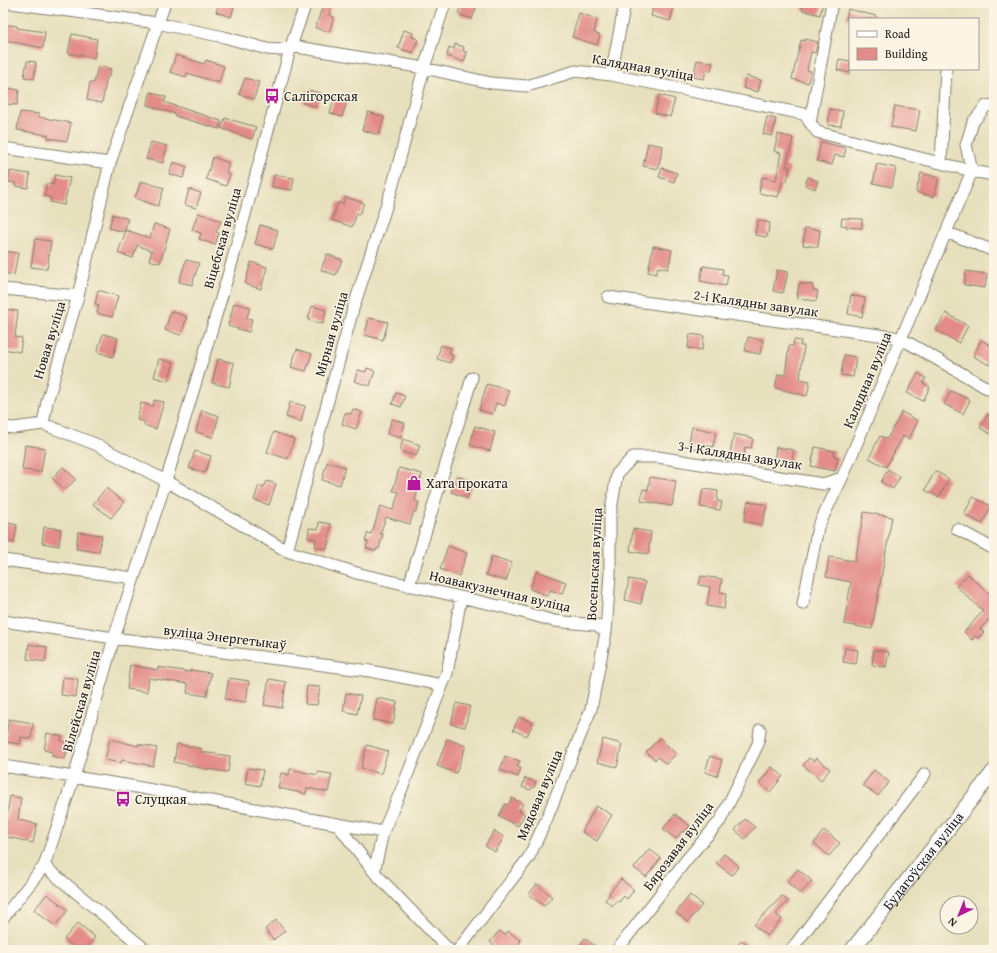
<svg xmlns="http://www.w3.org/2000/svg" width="997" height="953" viewBox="0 0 997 953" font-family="'Gentium Book Plus',serif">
  <rect width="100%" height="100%" fill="#fcf5e5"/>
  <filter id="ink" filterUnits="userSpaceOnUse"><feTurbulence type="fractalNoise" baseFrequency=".025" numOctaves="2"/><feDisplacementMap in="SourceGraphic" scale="8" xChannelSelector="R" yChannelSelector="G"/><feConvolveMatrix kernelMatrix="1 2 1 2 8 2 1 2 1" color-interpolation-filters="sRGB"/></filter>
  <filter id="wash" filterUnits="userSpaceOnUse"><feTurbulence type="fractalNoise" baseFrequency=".012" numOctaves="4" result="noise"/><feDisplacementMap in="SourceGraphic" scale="16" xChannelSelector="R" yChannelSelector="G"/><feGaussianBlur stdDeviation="0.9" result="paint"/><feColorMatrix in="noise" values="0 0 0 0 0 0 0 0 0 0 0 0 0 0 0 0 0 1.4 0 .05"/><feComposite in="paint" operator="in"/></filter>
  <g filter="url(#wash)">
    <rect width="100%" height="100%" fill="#e7e0bd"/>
    <g id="blocks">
      <path fill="#e38b88" d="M219,3H235L231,17L216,12Z
        M324,3H332L329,15L334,17L329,32L315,28Z
        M462,3H478L472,19L458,14Z
        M654,3H675L670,21L651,16Z
        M804,3H823L820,15L802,10Z
        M848,9L876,16V19H846Z
        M579,13L597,19L594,33L600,35L597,45L572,37Z
        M3,24L17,26V28L45,32L43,48L3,40Z
        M404,30L413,33L412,37L418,39L413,53L398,48Z
        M72,34L97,39L94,58L68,53Z
        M805,39L818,42L815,53L811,52L807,70L811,71L808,83L792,79L801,40L805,41Z
        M455,44L464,47L463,51L467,52L464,62L447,56L449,47L454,49Z
        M176,55L204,64L206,60L224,66L219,83L187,73L186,77L170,72Z
        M839,59L850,61V73L837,70Z
        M697,60L713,63L711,71L706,70L704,79L693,77Z
        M27,61L36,62L34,79L24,77Z
        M98,66L111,69L109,77H107L102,103L87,100L90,82L94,83Z
        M746,76L761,80L758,92L743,88Z
        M245,78L259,82L254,99L239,94Z
        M7,88L19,90L17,105L5,104Z
        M307,90L321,93L317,107L303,103Z
        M151,92L166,97L164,102L221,121L219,129L175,116V114L147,105Z
        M659,95L675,99L670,117L655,113Z
        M335,97L347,101L342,117L330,113Z
        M895,106L920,110L916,131L891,127Z
        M830,109L843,111L841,126L828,125Z
        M20,112L39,114V117L71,123L67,141L48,138V135L17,130Z
        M368,112L384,117L379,135L362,130Z
        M767,117L776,119L772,136L763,134Z
        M225,118L256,127L252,139L221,128Z
        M778,134L793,138L786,167H790L787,181L783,180L778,197L759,193L762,177L776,180L781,153L774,151Z
        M151,142L167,146L163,163L146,159Z
        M821,142L846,148L844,157L835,155L832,165L817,161Z
        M648,143L663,146L658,169L643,166Z
        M213,157L229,163L226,173L230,174L226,186L206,179Z
        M173,162L187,167L183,178L169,174Z
        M877,164L896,168L892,187L873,183Z
        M662,168L677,173L674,182L659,177Z
        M10,171L30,174L28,188L15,186V183L8,182Z
        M921,173L939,178L934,197L916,192Z
        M55,175L70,178L64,205L50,202L51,198L44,196L47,183L53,185Z
        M274,175L294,178L292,190L272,187Z
        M808,177L818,181L815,189L805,185Z
        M141,181L164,188L158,206L135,198Z
        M189,189L201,193L196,208L185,205Z
        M345,197L364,203L360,214L357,213L352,227L332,220L338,202L343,204Z
        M198,213L221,221L216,232L219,233L215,245L199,239L201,233L192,230Z
        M113,214L128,219L124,232L109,228Z
        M842,218L862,219V228L846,227L847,226L841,225Z
        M758,220L770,223L767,237L755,235Z
        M154,224L170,229L160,263L149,260L152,251L137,245L133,258L118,253L126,230L150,238Z
        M260,225L278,230L273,249L255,244Z
        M805,228L820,230L818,247L803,245Z
        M35,239L51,241L47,269L31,267Z
        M653,246L672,250L668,269L658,267L656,274L648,272Z
        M3,251L18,253L14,275L3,273Z
        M327,254L342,260L336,275L321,270Z
        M186,260L199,263L192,285L179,282Z
        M251,262L267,267L261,289L245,284Z
        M703,266L723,269L722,274L728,275L726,286L700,281Z
        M777,270L788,272L783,293L773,291Z
        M966,271L987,274L985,288L964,285Z
        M799,283L813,285V290L818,291L816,301L797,298Z
        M98,290L118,296L112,317L97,313L99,305L95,304Z
        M851,295L865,298L862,317L848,314Z
        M234,303L250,307L247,318L252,319L249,332L228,326Z
        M312,306L326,310L323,324L308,320Z
        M3,309L18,311L15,337L22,338L20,352L3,349Z
        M171,311L187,317L181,335L165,330Z
        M946,313L968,326L959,343L936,330Z
        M369,318L388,322L383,340L365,335Z
        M103,334L118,338L113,357L97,352Z
        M690,334L704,336L702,350L688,348Z
        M748,337L763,340L760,354L745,351Z
        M794,340L801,341L800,346H804L800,379L810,381L807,396L775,388L778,374L785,375L789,346H793Z
        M981,340L994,347V356L989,365L973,356Z
        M441,345L451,348L449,354L453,355L450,363L437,359Z
        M297,349L312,354L306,371L291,367Z
        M844,355L856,357L853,377L841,375Z
        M159,359L174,363L168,381L154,377Z
        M218,359L234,363L229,387L212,383Z
        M367,368L375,371L370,386L354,381L358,370L366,372Z
        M918,373L926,378L923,383L930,387L923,401L907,393Z
        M487,384L509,390L505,406L496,403L493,414L479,410Z
        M951,391L970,400L963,414L944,404Z
        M396,393L405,396L401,407L392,404Z
        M154,400L164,402L156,429L144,425L145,422L137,420L141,403L153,406Z
        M290,402L305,406L301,422L286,417Z
        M353,409L362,412L356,429L342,424L345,413L351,414Z
        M202,410L219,416L213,437L196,432Z
        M902,412L918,421L909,439L903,436L886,467L869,458L880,436L887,439Z
        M988,414L994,417V436L980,428Z
        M392,419L405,423L401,438L387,434Z
        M475,426L495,432L490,451L470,445Z
        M692,427L716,432L713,447L704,445L703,450L688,448Z
        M274,432L294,439L288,459L267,452Z
        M734,434L753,438L751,448L745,447L744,456L730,453Z
        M403,439L420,445L416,456L400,451Z
        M25,445L45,448L41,472L22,470Z
        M776,447L794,450L791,465L774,462Z
        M815,447L835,451L834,456L838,457L835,471L811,466Z
        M195,451L211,456L205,473L189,468Z
        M327,462L345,467L340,485L322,480Z
        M63,467L76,479L65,490L52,478Z
        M399,468L422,474L415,501L419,502L416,512L414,511L410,524L386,517L380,534H383L379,549L377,548L376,551L366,548L368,542L365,541L368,533L371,534L372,531H373L380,506L393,510L399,492L393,491Z
        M888,469L900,477L893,489L881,482Z
        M935,471L949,479L939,497L925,490Z
        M457,476L473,482L467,498L451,492Z
        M650,477L676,481L672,506L641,501L643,489L648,490Z
        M267,481L276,484L269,505L254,500L259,485L264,487Z
        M106,488L124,502L111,518L93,504Z
        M703,489L718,491L717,501L722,502L720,510L700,507Z
        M973,497L991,506L982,524L964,514Z
        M748,501L767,505L762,525L744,521Z
        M864,512L892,517L872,629L844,624L851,582L826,577L829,557L855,561Z
        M3,522L17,525L14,543L3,541Z
        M319,522L331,524L327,549L315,547L316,539L308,538L309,528L318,529Z
        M44,527L61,529L59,546L42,543Z
        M633,529L651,532L648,554L630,551Z
        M78,532L102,535L99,552L76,549Z
        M448,546L467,553L459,576L440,569Z
        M492,556L512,563L506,581L486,575Z
        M537,571L566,582L562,594L550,590L548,596L530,589Z
        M968,574L994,598V614L980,629L984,632L978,638L975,636L972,640L964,632L983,611L956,586Z
        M701,576L722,579L720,592L726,593L724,609L707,606L710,587L699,585Z
        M629,579L645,582L641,604L625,600Z
        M29,644L47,647L45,662L27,659Z
        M845,648L858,650L856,664L843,662Z
        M874,650L889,652L886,667L872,665Z
        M130,665L158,670V667L190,672V670L211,673L207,696L187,693L188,684L149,678L147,692L127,689Z
        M63,677L78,679L76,697L61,695Z
        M229,678L249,681L246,702L225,699Z
        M269,679L286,682L282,708L264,705Z
        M307,686L320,687L317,705L305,704Z
        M346,693L361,696L357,714L343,711Z
        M377,698L397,702L393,724L373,720Z
        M456,703L470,706L465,727L451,724Z
        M519,717L533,723L527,736L513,730Z
        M9,719L33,723L31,739L21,737L20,744L5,742Z
        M47,733L62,736L61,741L69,743L65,759L52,756V752L44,750Z
        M660,738L676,754L666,764L658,757L655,760L646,752Z
        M110,739L138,746V744L157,748L153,766L122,760L121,763L105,760Z
        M447,739L466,746L456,773L437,766Z
        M603,739L622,744L617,767L597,762Z
        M177,744L202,749L201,752L230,756L228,772L206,769L174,762Z
        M367,745L388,751L381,774L361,768Z
        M505,756L520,761L517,767L521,768L518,777L500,770Z
        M710,756L722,760L717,776L705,772Z
        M809,758L814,761L816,758L830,769L821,780L803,765Z
        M772,767L783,776L770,792L759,783Z
        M248,768L263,770L260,786L245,783Z
        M290,769L317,775L318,772L332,774L328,792L307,788L306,794L278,788L281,773L289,775Z
        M874,770L889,782L878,796L863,785Z
        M525,778L536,782L534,787L530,790L522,787Z
        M10,796L21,798L18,820L37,824L33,843L4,836Z
        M512,798L523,804L519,811L525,814L518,826L499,816L505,804L508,805Z
        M596,806L612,815L597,841L582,832Z
        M675,814L690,826L685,833L682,831L676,839L663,829Z
        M745,819L755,827L745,839L735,830Z
        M824,830L840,843L829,856L814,843Z
        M494,831L504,837L495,852L485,846Z
        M649,849L661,858L646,877L634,868Z
        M724,854L739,866L732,875L716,863Z
        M798,869L812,881L800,894L787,882Z
        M621,879L634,890L627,899L624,896L619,902L617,900L612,906L605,900L610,894L609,893Z
        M537,884L552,897L544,906L529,894Z
        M47,894L68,910L55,926L34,910Z
        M690,895L702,905L688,922L676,913Z
        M782,896L788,901L776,914L782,919L767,936L754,925Z
        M276,920L285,931L273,940L265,929Z
        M78,923L95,937L85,950H78L64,939Z
        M499,931L505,935L508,931L521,941L513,950H500L490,942Z
        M585,938L600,950H576Z
        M742,940L753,950H734Z"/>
    </g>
  </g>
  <g filter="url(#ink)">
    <use href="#blocks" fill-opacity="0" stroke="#827e6c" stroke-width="1"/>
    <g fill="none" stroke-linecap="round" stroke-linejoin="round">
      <g stroke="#827e6c" stroke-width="13">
        <path id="minor" d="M11,3L157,23L224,37L267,49L280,50L291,46L424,68L491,83L527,86L575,71L611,75L804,114L817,132L972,171L966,145L973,122L986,106L994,105
          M165,3L110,163L78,296L47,402L43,424L95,444L166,481L287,551
          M445,3L424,68L392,188L353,309L287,551L360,574L508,608L554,621L596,625L606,632
          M611,75L625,3
          M810,123L832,3
          M3,148L110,163
          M941,163L946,69
          M946,232L994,251
          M3,289L78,296
          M608,297L900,338L994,392
          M3,427L14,428L43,424
          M957,529L994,549
          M3,560L133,578
          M409,586L472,378
          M803,604L818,527L842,478L972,171L994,175
          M3,621L114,638L370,671L442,685
          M3,766L125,785L337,824L374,872L449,950
          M337,824L383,832
          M44,866L146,950
          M374,872L383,832L403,786L447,673L461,598
          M3,918L44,866L74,777L114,638L166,481L232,262L291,46L306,3
          M458,950L529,857L547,818L591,709L606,632L610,574V516L617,474L633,457H658L823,484L842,478
          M617,950L687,859L720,821L758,744L760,730
          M791,950L925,774"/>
      </g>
      <g stroke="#827e6c" stroke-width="16">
        <g id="tertiary">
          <path id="s1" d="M852,950L994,771"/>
        </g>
      </g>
      <use href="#minor" stroke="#fff" stroke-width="11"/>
      <use href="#tertiary" stroke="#fff" stroke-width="14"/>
    </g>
  </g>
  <defs>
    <g id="bus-bare" transform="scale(1.2)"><path d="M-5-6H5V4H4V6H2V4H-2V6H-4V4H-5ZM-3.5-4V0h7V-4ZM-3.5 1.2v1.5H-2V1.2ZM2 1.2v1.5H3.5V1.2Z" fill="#b5179e" stroke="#fcf5e5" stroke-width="2.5" paint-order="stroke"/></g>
    <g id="shop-bare" transform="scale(1.2)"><path d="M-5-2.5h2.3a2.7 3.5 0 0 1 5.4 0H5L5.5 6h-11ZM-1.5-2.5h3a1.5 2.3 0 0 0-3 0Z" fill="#b5179e" stroke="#fcf5e5" stroke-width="2.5" paint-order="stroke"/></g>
  </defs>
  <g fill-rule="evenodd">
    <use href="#bus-bare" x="272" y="96"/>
    <use href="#shop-bare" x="414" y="483"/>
    <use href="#bus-bare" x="123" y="799"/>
  </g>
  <g text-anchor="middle" stroke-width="3" stroke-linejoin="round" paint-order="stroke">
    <g font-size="14" fill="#1c1c1c" stroke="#fcf5e5">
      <text transform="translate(643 67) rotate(10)" y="5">Калядная вуліца</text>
      <text transform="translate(222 238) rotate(-74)" y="5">Віцебская вуліца</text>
      <text transform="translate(756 303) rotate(8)" y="5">2-і Калядны завулак</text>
      <text transform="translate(331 334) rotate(-74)" y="5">Мірная вуліца</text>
      <text transform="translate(49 340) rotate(-73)" y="5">Новая вуліца</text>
      <text transform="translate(867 380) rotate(-67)" y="5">Калядная вуліца</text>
      <text transform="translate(740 455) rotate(9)" y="5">3-і Калядны завулак</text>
      <text transform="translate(594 564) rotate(-87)" y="5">Восеньская вуліца</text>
      <text transform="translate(500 591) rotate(13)" y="5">Ноавакузнечная вуліца</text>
      <text transform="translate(225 637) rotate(7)" y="5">вуліца Энергетыкаў</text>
      <text transform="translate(81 701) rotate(-74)" y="5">Вілейская вуліца</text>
      <text transform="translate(539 795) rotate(-67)" y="5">Мядовая вуліца</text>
      <text transform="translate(678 846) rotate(-53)" y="5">Бярозавая вуліца</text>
      <text dy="5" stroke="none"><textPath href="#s1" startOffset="114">Будагоўская вуліца</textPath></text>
    </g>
    <g font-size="14" fill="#1c1c1c" stroke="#fcf5e5" text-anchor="start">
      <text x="284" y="101">Салігорская</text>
      <text x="426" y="488">Хата проката</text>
      <text x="135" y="804">Слуцкая</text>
    </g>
  </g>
  <rect width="997" height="953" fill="none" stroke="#fcf5e5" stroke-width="16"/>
  <rect x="849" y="18" width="130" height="52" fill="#fcf5e5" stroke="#a29e95"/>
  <rect x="857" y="31" width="20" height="6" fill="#ffffff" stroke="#a29e95"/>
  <text x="885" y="38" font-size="12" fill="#1c1c1c">Road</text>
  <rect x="857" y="48" width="20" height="12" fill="#e38b88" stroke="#a29e95"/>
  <text x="885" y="58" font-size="12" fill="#1c1c1c">Building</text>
  <g transform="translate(959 915) rotate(223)"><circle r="19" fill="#fcf5e5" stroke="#a29e95"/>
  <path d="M0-3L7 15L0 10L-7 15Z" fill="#b5179e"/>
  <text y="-6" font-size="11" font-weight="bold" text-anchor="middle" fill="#1c1c1c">N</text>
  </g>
</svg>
